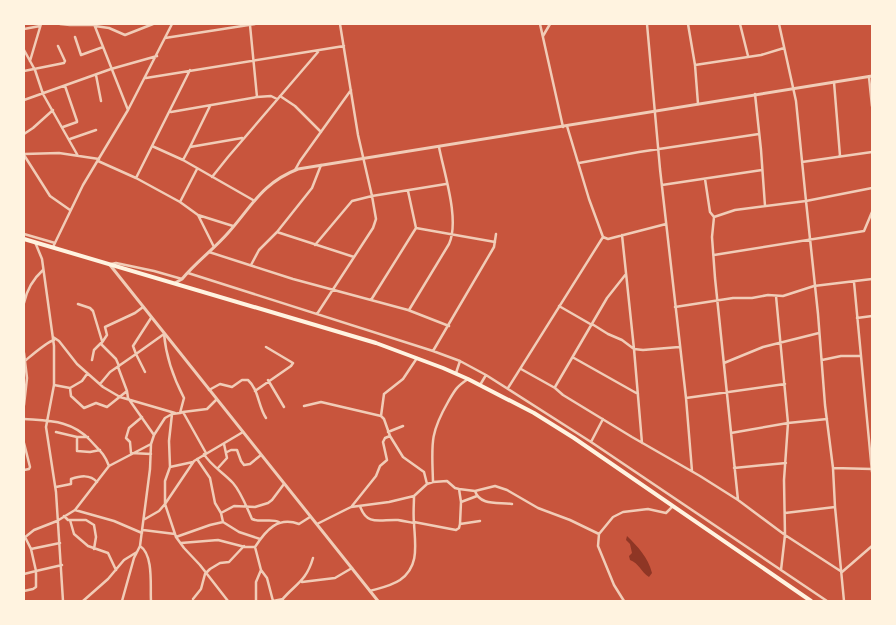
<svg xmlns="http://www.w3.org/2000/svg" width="896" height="625" viewBox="0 0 896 625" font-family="'Asap Condensed',sans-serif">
  <rect width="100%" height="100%" fill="#c8553d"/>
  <path fill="#8f3625" d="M627,536C638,547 648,557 652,573L649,577C641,572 639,563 630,560L629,556L632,553L630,544L626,540Z"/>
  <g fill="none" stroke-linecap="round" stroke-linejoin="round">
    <path stroke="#f1ccb7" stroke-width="2.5" d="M60,24L70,25H94
      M94,24L128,110
      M340,24L358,135L372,196L446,184
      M540,24L563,127
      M647,24L660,169L686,398L785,384
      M688,24L695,65L698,104
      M740,24L748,56
      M779,24L796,101L806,201L872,188
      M250,25L257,97
      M95,26L109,28L125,35L153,24
      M24,29L40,26
      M543,36L550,24
      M75,37L81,55L103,47
      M165,38L255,24
      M24,50L35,70L43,94L78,156
      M30,61L41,24
      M695,65L761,55L784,48
      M190,70L136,178L180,202L198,215L214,247
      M24,71L64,63L65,61L58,46
      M96,75L101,101
      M869,77L872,106
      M146,78L344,46
      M834,82L840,156
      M755,94L761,150L765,206
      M280,96L295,106L321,132
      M24,100L111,69L157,56
      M210,106L190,147L242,138
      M171,112L257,97L271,96L277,99
      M567,126L589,199L603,237L608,239L666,224
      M63,127L77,122V121L65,86
      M24,134L33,128L53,110
      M70,139L96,130
      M152,146L183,160L253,200
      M24,154L59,153L99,159
      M24,155L50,196L70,210
      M183,160L190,147
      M98,161L136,178
      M802,162L872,152
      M579,163L639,152L759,134
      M295,170L300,161L351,90
      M212,177L228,157L318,52
      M705,179L710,212L714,217L712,237L715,278L738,500
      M662,185L762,170
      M408,191L416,228
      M180,202L197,169
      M198,215L233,226
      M714,217L735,210L806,201L818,314L825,405L833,468L835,507L844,601
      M277,232L354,257
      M24,234L55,243
      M622,235L634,349L642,443
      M35,242L42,259L54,346V385L46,427L56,492L63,601
      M315,245L352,201L372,196L376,219L373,228L317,314
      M53,247L83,185L128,110L172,24
      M209,252L293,279L408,310L449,326
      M714,255L864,231L872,212
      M111,264L116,263L154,271L182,279
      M251,265L259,250L277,232L312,188L321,165
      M188,273L433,351L460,361L456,373
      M854,282L872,472
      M776,296L788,423L784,480L785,535L781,570
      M371,300L416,228L495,242
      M24,303C27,289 33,279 43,270
      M78,304L90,308L93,311L102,341
      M559,306L592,325
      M675,307L733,298H752L768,295L783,296L814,286L872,279
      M409,310L449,244C460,220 444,173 439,147
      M857,318L872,316
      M592,324L608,334L622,340L634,349L643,350L679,347
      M53,337L59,341L77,364L103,387L120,397L175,413
      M433,351L494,247L496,234
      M24,353L27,378L24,405
      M574,358L638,394
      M26,360C32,355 47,342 54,340
      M92,360L94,350L101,343
      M822,360L841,356H861
      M460,361L486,375L480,385
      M724,363L763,347L819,333
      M119,366L116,359L101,344L107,335L105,327L135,313L143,307
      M118,367L127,391L128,398L154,435
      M521,369L555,388L563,395L632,437L700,476L738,500L785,535L842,572
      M145,372L136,354L164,334
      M486,375L591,442L827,601
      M268,380L284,407
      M100,384L110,372L136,354L133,346L151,318
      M54,385L70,388L82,381L87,374
      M555,387L607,298L626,274
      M70,388L71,396L84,408L96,403L107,407L127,391
      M508,388L603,237
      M209,390L220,384L232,387L242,380H248C259,390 258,406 266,418
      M255,391L291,366L293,363L266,347
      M686,398L692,471
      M304,406L321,402L381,416L384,419L390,436L403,457L424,472L427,484
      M183,412L207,409L216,400
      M180,413L183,412L206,453
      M172,414L169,441L170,467L165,481V504L176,537L184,548L200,565L228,601
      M381,416L384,394L403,379L417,358
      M142,417L129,428L126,438L130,442L131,453L151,454
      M24,419C50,421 71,420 90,440C99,450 104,453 109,466
      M56,432L77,437
      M388,432L403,426
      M731,433L788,423L827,419
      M88,437H77V451L90,452L100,450
      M591,442L603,419
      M24,443L30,467L29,469L24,470
      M227,452L231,450H237L241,461L244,465L250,464L261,455
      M204,454C210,465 224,473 233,483C241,492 247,508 252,519C261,523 271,518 279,522
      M197,459L210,478L215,503L221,513L223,522
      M170,467L193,462
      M218,468L227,458L224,444
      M734,468L786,463
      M833,468L872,469
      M433,482L447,481L455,488L459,489
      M56,487L71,484V479C80,476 90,474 97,482
      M475,491L495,486L507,490L538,508L570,520L599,534
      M461,502L477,496
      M352,506L376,476L380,466L387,460L383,442L385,438L390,436
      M360,506C367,527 381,519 398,520C403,521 409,522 414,523
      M75,510L109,466L151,444
      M221,513L234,506L255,507L268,503L272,500L284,484
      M785,513L835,507
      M64,516L68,520H86L94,525L96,537L94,549
      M145,519L159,511L165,504L194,461L243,432
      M70,520L74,534L88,546L108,553L116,570
      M414,522L456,530L459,528L460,524L480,521
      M317,524L351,507L389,502L414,496L427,484L433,482C432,445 429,435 448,402C455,390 456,387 468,379
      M460,524L461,502L459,489L475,491C480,506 498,502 512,504
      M143,530L175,534
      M25,537L31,549L60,543
      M176,537L210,525L223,522L239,532L260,539
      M24,538L34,530L57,521L75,510L114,521L142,533
      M181,543L218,540L245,547H255
      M140,546C154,555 150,587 151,601
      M842,572L872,546
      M24,574L36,571L31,549
      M302,582L335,578L352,568
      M24,591L33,589L36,587V571L62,565
      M370,591C380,588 391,586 400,580C420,566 415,544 414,523C413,514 414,505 414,496
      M193,599L201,589L205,574L210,569L220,563L229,562L244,546
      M283,599L273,601L267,578L261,570L255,547C266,530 278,516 299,524L310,517
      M83,601L108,579L124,560L137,552
      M122,601L134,558L140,546L150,469L151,444L154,435L165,418L172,414L180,413L184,398C173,377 166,357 164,334
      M256,601V582L261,570
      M281,601C295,584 306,582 313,558
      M624,601L614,585L598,546L599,534L613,517L623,512L648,509L666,513L673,506"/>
    <path stroke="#f1ccb7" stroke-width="3" d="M110,265L378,601
      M175,283L182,279C196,262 214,249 228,233C252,206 262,183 298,169L872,76"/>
    <path stroke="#fff3e0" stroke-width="4" d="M24,239L376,343L443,368L468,379L534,413L574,438L811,601"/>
  </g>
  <rect width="896" height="625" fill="none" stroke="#fff3e0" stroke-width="50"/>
</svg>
